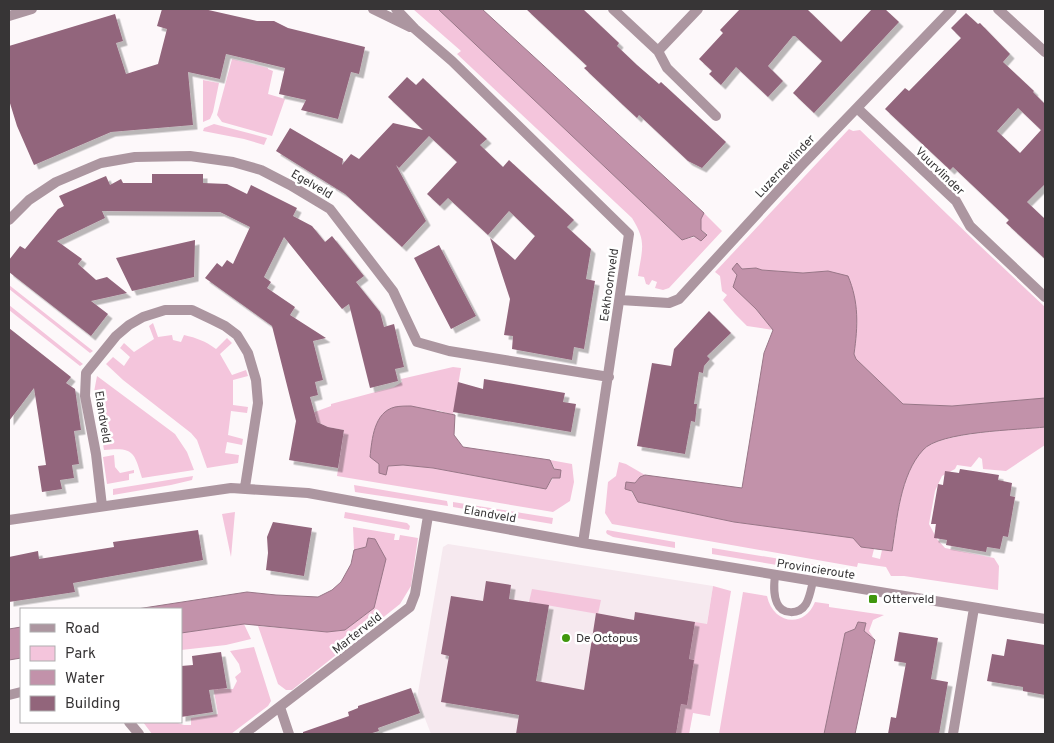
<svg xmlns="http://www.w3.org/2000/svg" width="1054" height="743" viewBox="0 0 1054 743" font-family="Overpass,sans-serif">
  <defs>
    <filter id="shadow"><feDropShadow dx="4.5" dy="4.5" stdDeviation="0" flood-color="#0004"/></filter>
  </defs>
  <rect width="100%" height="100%" fill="#fdf8fa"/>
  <path fill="#f6e9ef" d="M448,544L713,586L689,734H431L417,698L443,547Z"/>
  <path fill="#f4c5dc" d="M413,9H438L682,240L707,234L701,230V219L704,213L722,231L669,288L663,290L655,288L657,282L652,280L649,285L646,284L644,277L638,276C642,249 647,242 632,218L457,54L461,51Z
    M232,59L268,68V69L273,71L268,94L285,99L272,136L222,122L217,115Z
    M203,80L219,83L213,112L210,119L203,122Z
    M214,124L267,138L264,145L244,139L203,131L204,128Z
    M849,129L853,131L860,130L978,244L1045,307V398L952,406L903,404L856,359L854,354L857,322L828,271L803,273L762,270L756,268L742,269L737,264V275L756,309L773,330L747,326L735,314L723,300L727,295L722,291L720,276L715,272Z
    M9,285L93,351L90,353L9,289Z
    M9,305L83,364L80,366L9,310Z
    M153,323L158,337L172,335L173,340L181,342L184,335C197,338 205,341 216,349L227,338L232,343L220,354L232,375L246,370L248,376L233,380V405L248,407L247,413L231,411L228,435L243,439L242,445L227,442L225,453L239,455L238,463L207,468L197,440L191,433L123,380L106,364L113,357L124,366L130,357L120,348L124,343L134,352L154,339L149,326Z
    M453,367L461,368L453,415L437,410L387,466L403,465L433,468L546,489L553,478H560L550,460L572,464L574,482L570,501L553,512L337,476L344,430L328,427L313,420L312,413L331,406V404L394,387L402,382L401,379Z
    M97,376L175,434L187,452L194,470L142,478C134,452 134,447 104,450L94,392Z
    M1045,427V445L1006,471L983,469L982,459L979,457L971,467L957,465L955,469L942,476L935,491L929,524L937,539L945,548L994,558L999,566L998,590L904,576H891L886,567L858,563L857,567L612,524L605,513L608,482L616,476L619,462L626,464L645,475L640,477L635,483H626L638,502L734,522L854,538L861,547L874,549L872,557L880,559L882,550L892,551C897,519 900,474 923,450C939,432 1020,430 1045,427Z
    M114,455L115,467L120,473L134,470V473L129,474V480L107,484L103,457Z
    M193,476L192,480L171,485L113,495V489Z
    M354,485L447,501L448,506L355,492Z
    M453,502L553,518L552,524L453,507Z
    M235,512L231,557L222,514Z
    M345,512L407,523L410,526L409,530L344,518Z
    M353,527L395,534L394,540H399L400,535L418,538L411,586L400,604L292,690H286L278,684L258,626L327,632L345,630L374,608L385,560L375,539L366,547L354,550Z
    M607,530L675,542V548L613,537L607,534L606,532Z
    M712,548L842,569L847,572L825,573L712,554Z
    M713,586L731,591L710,716L693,713L689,734H676L681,704L694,660L689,659L695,622L707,624Z
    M532,589L601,600L598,614L529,602Z
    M743,592L767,596C773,624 804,629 815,602L829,604V607L884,615L873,620L869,631L875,640L864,631L866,623L858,622L855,629L845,633L824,734H719Z
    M244,624L251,639L226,645L181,650V633Z
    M254,647L271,701L268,706L231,734H152L143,722H175L184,725H191V718L218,714L213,686C221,686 226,690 233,689L237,681L235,677L241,672L239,664L230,651Z"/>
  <path fill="#c292aa" stroke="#987687" d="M438,9H482L704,213L701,219V230L707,235L701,241L694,236L682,240Z
    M737,263L742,269L756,268L762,270L803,273L828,271L848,276C859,302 858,326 854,354L856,359L903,404L952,406L1045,398V427C1019,430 939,431 923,450C900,475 897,519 892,551L861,547L853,538L734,522L638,502L632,491L625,489L626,482L635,483L640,477L645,475L742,488L764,353L773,330L756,309L733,287L737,275L732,269Z
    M411,406L455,415L454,435L463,447L550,460L554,469L561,470L560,478H552L546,489L433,468L403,465L388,466L386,475L379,473V464L370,457C372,439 374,412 395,407C400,406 406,406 411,406Z
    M368,538L375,539L386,559L374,608L345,630L327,632L244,624L181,633V609H137L247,592L276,595L318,597L332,590L341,582L351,564L354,550L366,547Z
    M858,622L866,623L864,631L875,640L855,734H824L845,633L855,629Z
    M21,627V658L9,660V629Z"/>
  <path fill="#92657b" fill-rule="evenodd" filter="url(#shadow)" d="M162,9H204L257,21H274L288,28L365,47L359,74L351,72L338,119L301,110L306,100L279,94L285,68L226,54L220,79L188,72L193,125L111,132L34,165L17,126L9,100V46L115,14L123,41L116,43L126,74L158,64L167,29L157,26Z
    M526,9H583L619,43L617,46L637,65L659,84L661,82L726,142L702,168L688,161L639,115L637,118L623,105L584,68L587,66Z
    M740,9H807L841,42L872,9H885L899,22L814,113L793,93L822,61L795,36H793L768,66L783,81L768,97L736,67L721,85L709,74L712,71L699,59L723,33L720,30Z
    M966,13L978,24L980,23L1010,54L1003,62L1034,91L1033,92L1045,104V184L1027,202L1045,219V259L1006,223L1009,220L953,167L950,170L885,109L905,88L909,91L961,38L951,28ZM1018,108L1041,130L1020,153L997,131Z
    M407,77L416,85L423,78L487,139L480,145L503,167L509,160L574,220L567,227L591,249L586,279L595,281L584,349L574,347L572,360L512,349L513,336L504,335L510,299L490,238L515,260L535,236L509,211L488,235L448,198L440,206L427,194L457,162L429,136L399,168L396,165L426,221L402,247L345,194L276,151L290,128L343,159L342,165L351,154L359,159L393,123L423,130L388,97Z
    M152,174H203V183L227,184L247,194L251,185L297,208L293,216L312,226L325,242L332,236L364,276L356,282L380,312L384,327L394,324L404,367L395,369L398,381L370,388L349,304L342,309L284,237L264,277L271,282L267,288L295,307L290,315L326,338L313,341L323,380L315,382L318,395L310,397L317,422L328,427L344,430L338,468L289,460L296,421L272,326L205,278L217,263L222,267L227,260L233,264L250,227L220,212L102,211L105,218L57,241L82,259L78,264L96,280L107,277L127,293L91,301L108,314L91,336L9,272V260L20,246L25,249L58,209L64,206L59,196L106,176L110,185L121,179L123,183H152Z
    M195,240L194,277L132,291L116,258Z
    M439,245L476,316L451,329L414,258Z
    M709,311L731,333L707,356L710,359L704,366L703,373L699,372L694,404H697L695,422L691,421L685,454L637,446L652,363L671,366L674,349Z
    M9,328L71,377L66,383L75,389L81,430L74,431L79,464L72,465L74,478L60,480L62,489L42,492L38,466L46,465L34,388L9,421Z
    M484,379L565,393L563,402L576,404L571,432L453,412L458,382L483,389Z
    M960,469L999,475L998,480L1012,483L1010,496L1015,497L1008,537L1003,536L1000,549L987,547L986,552L946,545L947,540L934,538L936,524H931L938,484L943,485L945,471L959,473Z
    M273,522L312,528L304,576L266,570L268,553L267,537Z
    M198,530L203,560L73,583L75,592L9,602V557L38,551L39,559L114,547L113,542Z
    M486,581L511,585L509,599L549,605L536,681L584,690L596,613L634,620L635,612L695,622L689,659L694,660L687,705L681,704L676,734H516L519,715L441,702L449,656L441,654L451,596L483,601Z
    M899,632L938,638L931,679L948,682L939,734H888L891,717L896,718L906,663L894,661Z
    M1007,639L1045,645V695L1023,691V687L987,681L992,654L1004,656Z
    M221,652L227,688L209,690L213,712L181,717V666L193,665L192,656Z
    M411,688L420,713L378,728L379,731L369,734H303V732L349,716L348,712L358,708V706Z"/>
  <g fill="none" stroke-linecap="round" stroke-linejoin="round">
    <path stroke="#ac96a0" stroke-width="8" d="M775,575C774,584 773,594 777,603C782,615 799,615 806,604C810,597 811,589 813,581"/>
    <path stroke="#ac96a0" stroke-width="10" d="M373,9L410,27
      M396,9L415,29L452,61L629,234L583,543
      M613,9L658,51L667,68L716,116
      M998,9L1045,52
      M658,51L698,9
      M857,108L956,201L970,226L1045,297
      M9,220L29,200L56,182L101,163L135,157L190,156L233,162L261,170L290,185L330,209L393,291L417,342L449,351L609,377
      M620,300L669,303L679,299L800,167L952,9
      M102,506L96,454L85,396L86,373L116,336L129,325L143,317L165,310H192L213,320L225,326L237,335L248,353L256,380L258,403L245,487
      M9,520L231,488L308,493L583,543L1045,619
      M9,695L21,692
      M280,707L289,734
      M129,722L139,734
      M244,734L410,607L415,594L428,516
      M953,734L974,608"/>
    <path stroke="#ac96a0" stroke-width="10" d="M9,16L32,9"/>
  </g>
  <g fill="#40970d" stroke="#fff" stroke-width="2">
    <rect x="868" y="594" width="10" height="10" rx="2.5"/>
    <circle cx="566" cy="638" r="5"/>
  </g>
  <g text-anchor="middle" stroke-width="5" stroke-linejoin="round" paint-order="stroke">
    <g font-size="12" fill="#373536" stroke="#fff">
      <text transform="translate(785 166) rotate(-47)" y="4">Luzernevlinder</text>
      <text transform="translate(940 171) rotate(44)" y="4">Vuurvlinder</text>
      <text transform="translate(312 184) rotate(30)" y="4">Egelveld</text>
      <text transform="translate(609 285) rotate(-82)" y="4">Eekhoornveld</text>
      <text transform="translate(103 417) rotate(81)" y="4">Elandveld</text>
      <text transform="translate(490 514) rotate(10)" y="4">Elandveld</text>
      <text transform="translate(816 569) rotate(9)" y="4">Provincieroute</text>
      <text transform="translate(357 633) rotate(-38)" y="4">Marterveld</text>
    </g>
    <g font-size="12" fill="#373536" stroke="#fff" text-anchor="start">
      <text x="883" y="603">Otterveld</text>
      <text x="576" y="642">De Octopus</text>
    </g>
  </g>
  <rect width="1054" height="743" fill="none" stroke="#373536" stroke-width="20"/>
  <rect x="20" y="608" width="162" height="115" fill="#ffffff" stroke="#afaeaf"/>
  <rect x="30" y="624" width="25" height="8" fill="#ac96a0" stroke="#afaeaf"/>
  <text x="65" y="633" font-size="15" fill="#373536">Road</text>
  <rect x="30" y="646" width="25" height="15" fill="#f4c5dc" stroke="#afaeaf"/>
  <text x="65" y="658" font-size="15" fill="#373536">Park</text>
  <rect x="30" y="670" width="25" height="15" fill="#c292aa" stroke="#afaeaf"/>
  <text x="65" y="683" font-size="15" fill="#373536">Water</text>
  <rect x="30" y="696" width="25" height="15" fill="#92657b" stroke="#afaeaf"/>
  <text x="65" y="708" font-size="15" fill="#373536">Building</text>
</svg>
